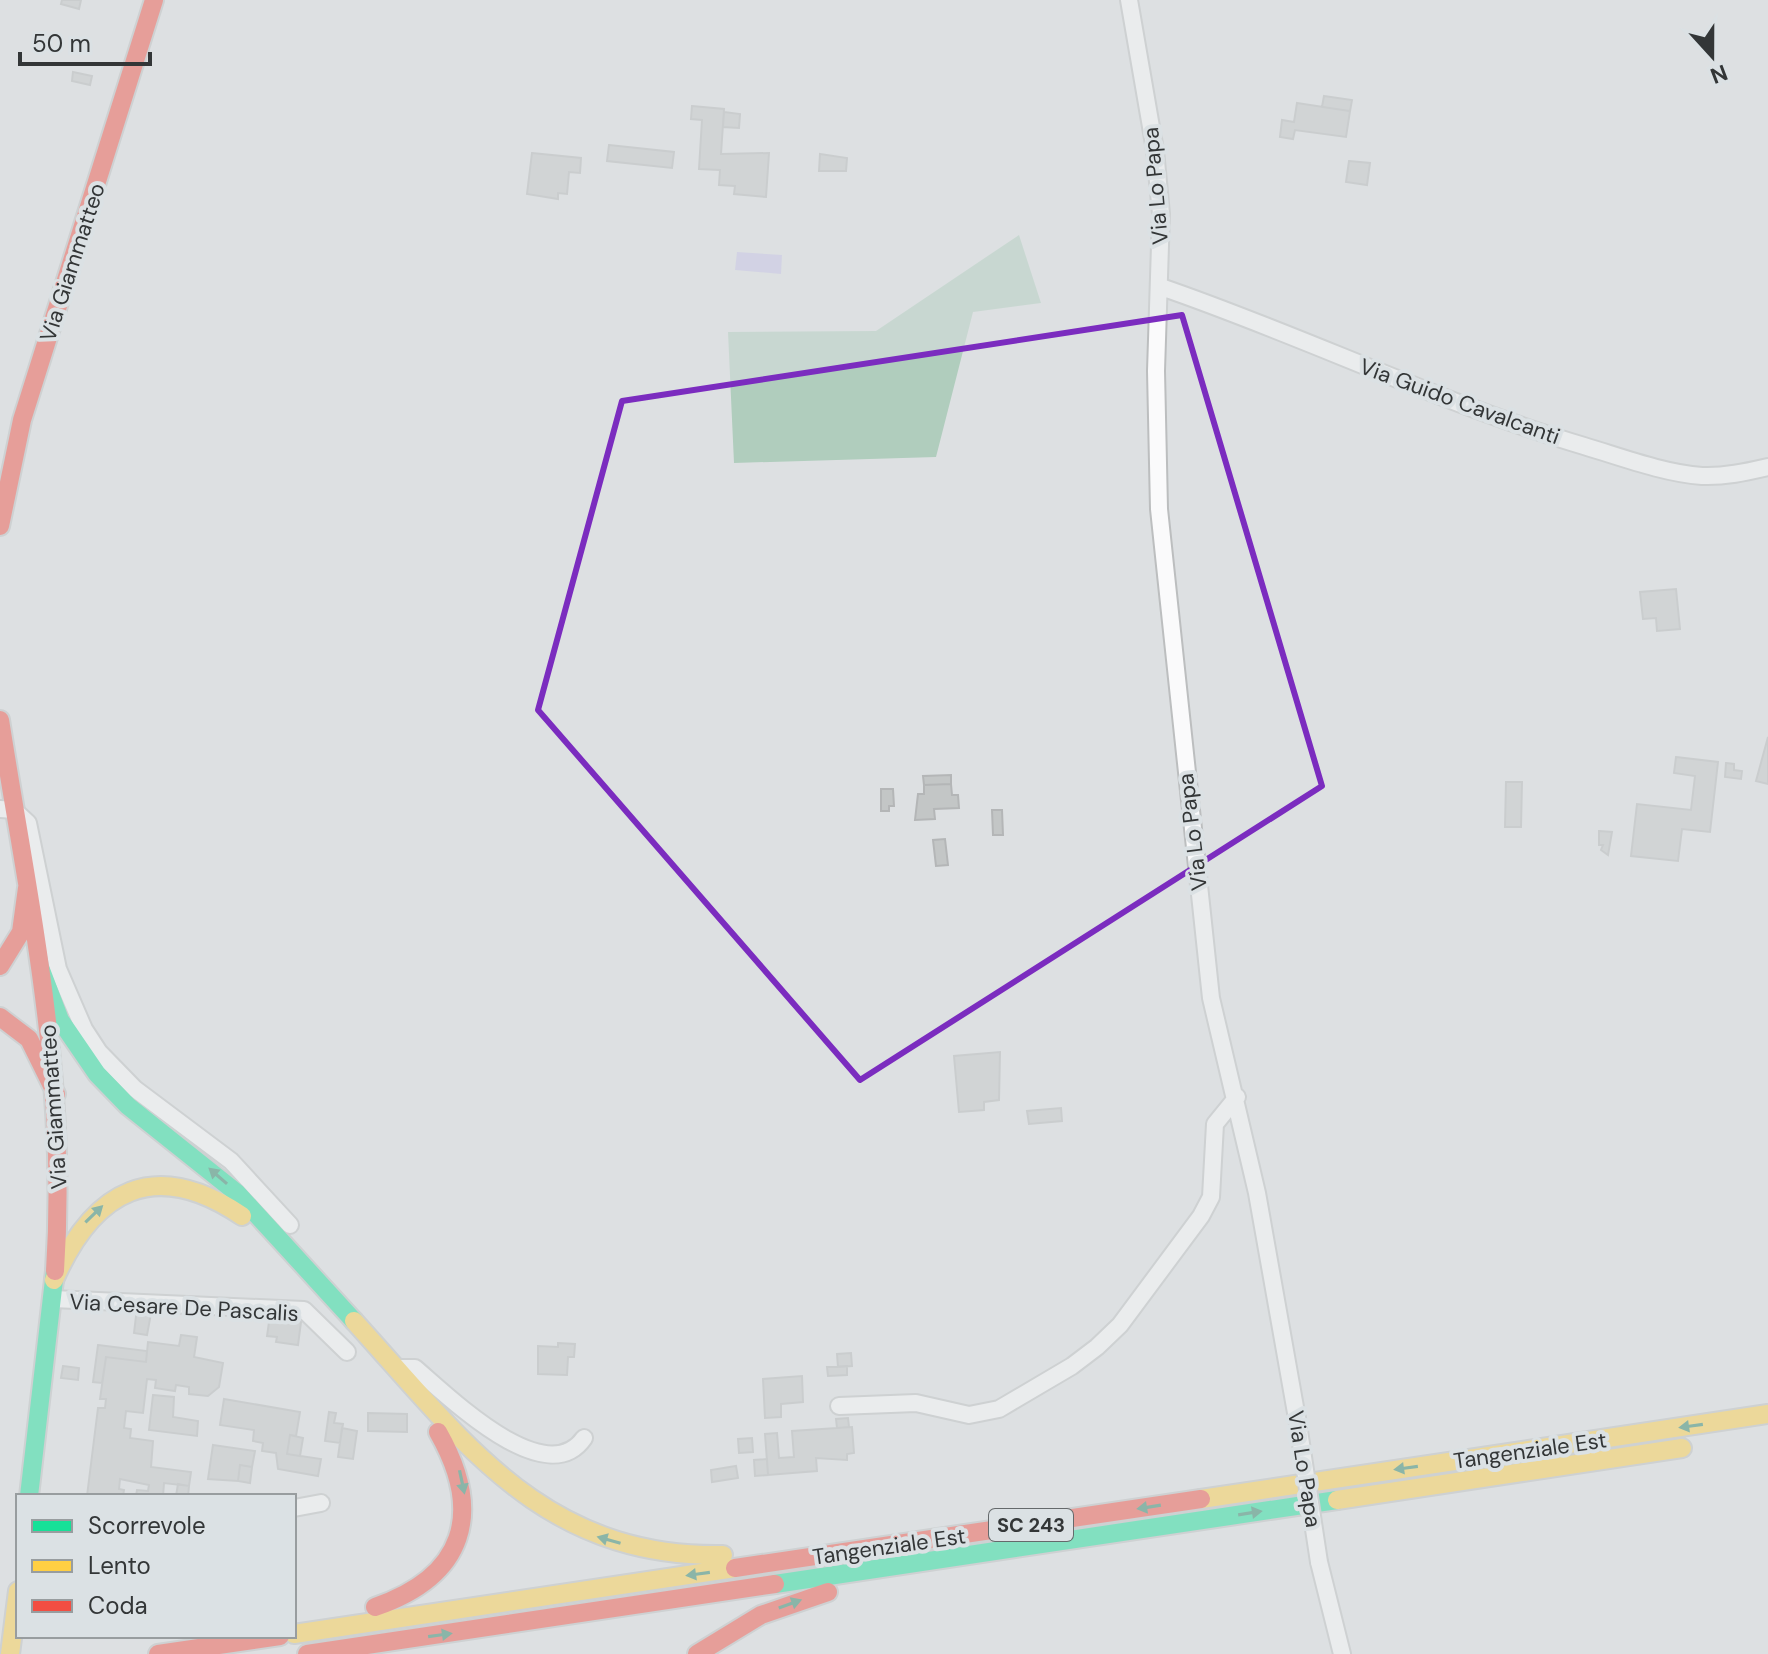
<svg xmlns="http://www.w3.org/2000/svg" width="1768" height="1654" viewBox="0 0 1768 1654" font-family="'DM Sans',sans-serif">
  <rect width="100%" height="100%" fill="#dde0e2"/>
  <path fill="#b0cdbd" d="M1019,235L1041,303L973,312L936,457L734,463L728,332L876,331Z"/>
  <path fill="#c6c2e6" d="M737,252L782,255L781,274L735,270Z"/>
  <path fill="#c3c6c6" stroke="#b4b6b7" stroke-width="2" d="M62,0H81L79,9L61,4Z
    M73,72L92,76L90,85L72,81Z
    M1324,96L1352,100L1350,111L1322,107Z
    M1297,103L1350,111L1346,137L1295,130L1293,139L1280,137L1282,120L1294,122Z
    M692,106L724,109L721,154L769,153L766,197L734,194L735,186L719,185L720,170L699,169L702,120L691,119Z
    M724,112L740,114L739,128L723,127Z
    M609,145L674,152L672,168L607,161Z
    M532,153L581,158L580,173L569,172L567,194L558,193V199L527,194Z
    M820,154L847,158L846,171H819Z
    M1349,161L1370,163L1367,185L1346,182Z
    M1676,589L1680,629L1657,631L1656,618L1643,619L1640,592Z
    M1768,737V784L1756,781Z
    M1676,757L1718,762L1710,832L1682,829L1678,861L1631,856L1637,804L1691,810L1695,776L1674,773Z
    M1726,763L1734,764V770L1742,771L1741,779L1725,777Z
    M951,775V784L924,785L923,776Z
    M1506,782H1522L1521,827H1505Z
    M951,784L952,795H958L959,808L934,809L935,819L915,820L918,794H924V785Z
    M881,789H893L894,806H889V811H881Z
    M992,810H1002L1003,835H993Z
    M1599,831L1612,832L1608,855L1601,850L1603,845H1599Z
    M945,839L948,865L936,866L933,840Z
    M1000,1052L999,1100L984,1102V1110L959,1112L954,1056Z
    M1061,1108L1062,1121L1029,1124L1027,1111Z
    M137,1308H152L147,1335L134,1333Z
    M270,1315L293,1317L301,1322L298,1345L276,1342L277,1337L267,1336Z
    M181,1335L197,1337L194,1357L223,1363L219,1387L208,1396L189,1394V1387L176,1385L175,1391L155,1388L156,1380L147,1379L143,1413L126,1411L124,1428L131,1429L130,1438L153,1441L151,1467L191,1472L189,1486L164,1483L163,1496H136L137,1490L148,1491L149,1485L120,1479L119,1489L124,1490L123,1496H87L98,1408H105L106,1399H100L106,1357L146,1362L148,1342L179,1346Z
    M558,1343L575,1344L574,1357H568L567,1375L538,1374V1346L558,1347Z
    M98,1345L147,1351L146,1362L106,1357L102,1383L93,1382Z
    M851,1353L852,1366L838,1367L837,1354Z
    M63,1366L79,1368L78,1380L61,1378Z
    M847,1366V1375L828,1376L827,1367Z
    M802,1376L803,1402L781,1404V1417L765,1418L763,1379Z
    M153,1395L174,1397L173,1417L198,1421L197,1436L149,1430Z
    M224,1399L300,1412L296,1436L290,1435L287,1454L321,1459L318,1476L278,1469L276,1453L262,1451L263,1443L253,1441L254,1430L220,1425Z
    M329,1412L336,1413L334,1423L343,1424L340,1443L325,1441Z
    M368,1413L407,1414V1432L368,1431Z
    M848,1418L849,1427L837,1428L836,1419Z
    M852,1427L854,1453L847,1454V1460L816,1458L817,1471L768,1475L765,1434L777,1433L779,1458L794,1457L792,1431Z
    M342,1428L357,1431L353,1459L338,1457Z
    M290,1435L303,1438L300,1456L287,1454Z
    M752,1438L753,1452L739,1453L738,1439Z
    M213,1445L255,1451L252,1467L240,1465L238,1481L208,1479Z
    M767,1459L768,1475L755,1476L754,1460Z
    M240,1465L252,1467L250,1483L238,1481Z
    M736,1466L738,1478L712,1482L711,1470Z
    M178,1484L189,1486L188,1496H176Z"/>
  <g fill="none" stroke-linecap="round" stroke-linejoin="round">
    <g stroke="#bcbebf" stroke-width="20">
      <path id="street" d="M1129,0L1155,150L1161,214L1156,371L1159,509L1211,998L1257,1193L1298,1424
        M1161,287C1304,336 1439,403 1584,446C1621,457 1663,473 1702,476C1724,477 1746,472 1768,467
        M0,809L14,810L28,823L58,969L84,1029L99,1052L135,1089L231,1161L290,1225
        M53,1299L304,1310L347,1352
        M402,1368H415C448,1396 546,1493 584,1438
        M839,1406L916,1403L969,1415L999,1409L1072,1366L1097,1347L1120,1325L1201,1216L1211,1197L1215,1124L1237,1097
        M294,1508L321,1503
        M1319,1562L1342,1654"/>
    </g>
    <g stroke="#bcbebf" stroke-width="22">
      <path id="fast" d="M41,970L60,1020L97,1074L128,1106L237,1193L354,1321
        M29,1496L55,1271
        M775,1584L1337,1500"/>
    </g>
    <g stroke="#bcbebf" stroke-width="22">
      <path id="slow" d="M54,1280C94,1189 155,1157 242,1216
        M354,1321C464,1442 543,1558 723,1555
        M1201,1499L1768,1414
        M1337,1500L1682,1448
        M294,1634L735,1568
        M10,1654L18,1591"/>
    </g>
    <g stroke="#bcbebf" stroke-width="22">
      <path id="jam" d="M0,526L22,420L154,0
        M0,720C30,910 68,1076 55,1271
        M0,966L21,932L27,888
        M0,1017L29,1039L56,1094
        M735,1568L1201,1499
        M375,1607C465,1576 484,1513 438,1432
        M158,1654L280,1636
        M307,1654L775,1584
        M697,1654L761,1615L828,1592"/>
    </g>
    <use href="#street" stroke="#fafafb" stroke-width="16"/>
    <use href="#fast" stroke="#16e098" stroke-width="18"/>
    <use href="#slow" stroke="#ffcf43" stroke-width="18"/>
    <use href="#jam" stroke="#f24e42" stroke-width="18"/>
    <g stroke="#bcbebf" stroke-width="20" stroke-linecap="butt">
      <path id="street-bridge" d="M1298,1424L1319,1562"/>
    </g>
    <use href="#street-bridge" stroke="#fafafb" stroke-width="16"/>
  </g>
  <defs><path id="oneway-solid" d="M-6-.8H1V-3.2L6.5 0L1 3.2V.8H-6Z" transform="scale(2)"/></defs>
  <g fill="#268263">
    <use href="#oneway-solid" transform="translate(218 1176) rotate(-139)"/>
    <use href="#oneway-solid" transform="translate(94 1214) rotate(-44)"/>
    <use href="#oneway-solid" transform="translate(1691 1426) rotate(172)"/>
    <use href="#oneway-solid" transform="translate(1406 1468) rotate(172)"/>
    <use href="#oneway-solid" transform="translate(462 1482) rotate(78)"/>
    <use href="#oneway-solid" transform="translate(1149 1507) rotate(171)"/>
    <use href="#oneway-solid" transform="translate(1250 1513) rotate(-9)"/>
    <use href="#oneway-solid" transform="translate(609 1540) rotate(-164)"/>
    <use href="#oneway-solid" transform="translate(698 1574) rotate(172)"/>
    <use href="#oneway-solid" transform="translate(790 1604) rotate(-20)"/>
    <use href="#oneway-solid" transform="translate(440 1635) rotate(-8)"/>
  </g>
  <path d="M0 0H1768V1654H0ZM1182,315L1322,786L860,1080L538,710L622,401Z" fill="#dde0e2" fill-opacity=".55" fill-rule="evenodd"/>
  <path fill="none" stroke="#7b2cbf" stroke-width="6" stroke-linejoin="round" d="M1182,315L1322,786L860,1080L538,710L622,401Z"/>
  <g text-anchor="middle" stroke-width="8" stroke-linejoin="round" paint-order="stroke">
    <rect fill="#dbe1e4" stroke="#65696b" stroke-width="2" x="989" y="1509" width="84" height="32" rx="6"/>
    <g font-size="20" font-weight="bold" fill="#333637">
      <text x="1031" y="1532">SC 243</text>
    </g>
    <g font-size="22" fill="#333637" stroke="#dbe1e4">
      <text transform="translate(1155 186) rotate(-95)" y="8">Via Lo Papa</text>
      <text transform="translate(72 262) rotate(-72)" y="8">Via Giammatteo</text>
      <text transform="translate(1460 401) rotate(20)" y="8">Via Guido Cavalcanti</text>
      <text transform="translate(1192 832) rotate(-97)" y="8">Via Lo Papa</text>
      <text transform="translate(53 1107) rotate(-94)" y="8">Via Giammatteo</text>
      <text transform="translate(184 1307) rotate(3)" y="8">Via Cesare De Pascalis</text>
      <text transform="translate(1530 1450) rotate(-8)" y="8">Tangenziale Est</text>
      <text transform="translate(1305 1469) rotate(81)" y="8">Via Lo Papa</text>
      <text transform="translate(889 1546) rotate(-8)" y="8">Tangenziale Est</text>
    </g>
  </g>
  <rect x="16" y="1494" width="280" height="144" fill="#dbe1e4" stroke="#989d9f" stroke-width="2"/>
  <rect x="32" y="1520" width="40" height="12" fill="#16e098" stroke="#989d9f" stroke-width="2"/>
  <text x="88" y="1534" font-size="24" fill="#333637">Scorrevole</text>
  <rect x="32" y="1560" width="40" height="12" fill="#ffcf43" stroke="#989d9f" stroke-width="2"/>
  <text x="88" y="1574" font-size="24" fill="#333637">Lento</text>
  <rect x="32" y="1600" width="40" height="12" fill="#f24e42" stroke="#989d9f" stroke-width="2"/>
  <text x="88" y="1614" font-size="24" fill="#333637">Coda</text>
  <g transform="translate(1712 56) rotate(159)" stroke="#dbe1e4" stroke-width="6" paint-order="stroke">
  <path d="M0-6L14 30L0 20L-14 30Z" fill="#333637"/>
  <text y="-12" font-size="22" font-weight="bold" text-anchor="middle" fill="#333637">N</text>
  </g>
  <path d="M20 52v12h130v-12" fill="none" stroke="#333637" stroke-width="4"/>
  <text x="32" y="52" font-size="24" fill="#333637" stroke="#dbe1e4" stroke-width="6" paint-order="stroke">50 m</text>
</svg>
